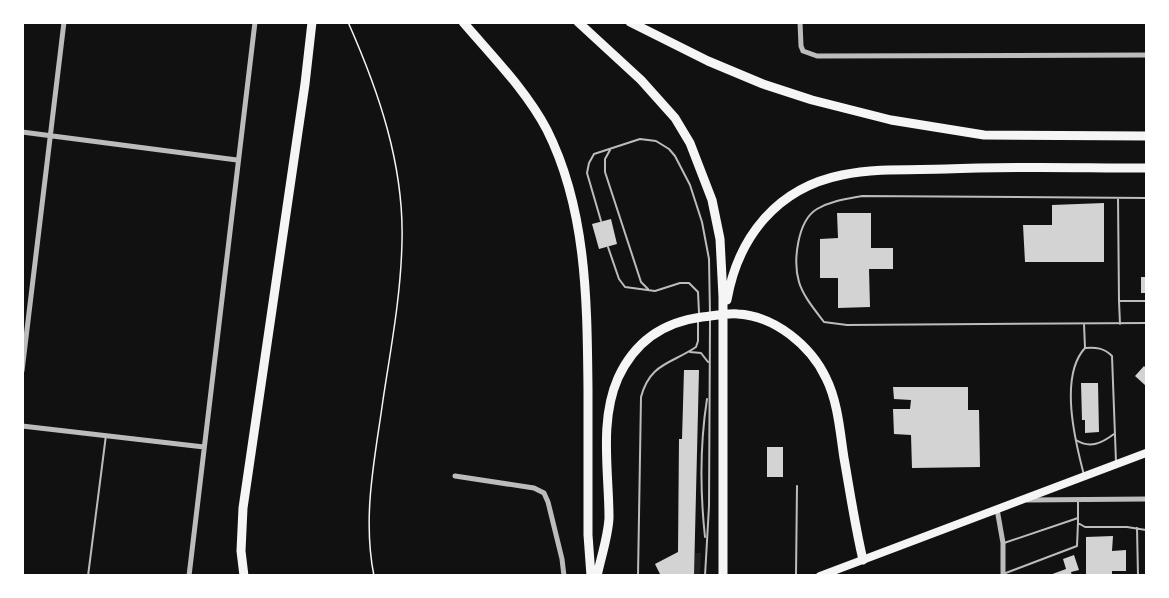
<svg xmlns="http://www.w3.org/2000/svg" width="1169" height="598" viewBox="0 0 1169 598" font-family="'Public Sans',sans-serif">
  <rect width="100%" height="100%" fill="#111"/>
  <path fill="#202020" d="M695,553H701L700,575L694,576Z"/>
  <path fill="#d3d3d3" d="M1104,203V262H1025L1023,225H1052V205Z
    M837,213H871V248H893V269H869L870,307L838,308V278H820V239L838,238Z
    M611,219L617,244L599,249L592,224Z
    M1141,277H1146V293H1141Z
    M1144,366L1146,368V386L1135,376Z
    M684,370H699L694,576H661L655,564L678,552L679,439H682Z
    M1081,383H1098L1099,432L1085,433V420H1082Z
    M893,387H968V410H979L980,467L912,468L911,435L894,434L893,409H910L911,400L894,399Z
    M767,447H783V477H767Z
    M1113,536L1112,551L1126,550V571H1112V576H1086V537Z
    M1074,555L1079,570L1071,572L1072,576H1047L1066,569L1063,559Z"/>
  <g fill="none" stroke-linecap="round" stroke-linejoin="round">
    <path stroke="#f5f5f5" stroke-width="1.5" d="M348,22C379,92 404,165 402,241C401,295 391,347 383,400C375,458 362,516 374,576"/>
    <path stroke="#bcbcbc" stroke-width="2" d="M610,150L605,159V172L641,282L648,289
      M1118,198L1119,301
      M1146,198L862,196C846,199 831,201 817,209C797,221 793,262 799,282C803,296 815,310 824,322L847,325L1146,323
      M601,221L587,173L589,163L594,154L640,139L656,141L669,149L675,156L690,185L702,222L709,259L710,315
      M608,247L619,279L625,287L655,291L680,283H689L698,292L699,313
      M1084,324L1085,348
      M1120,324L1119,301H1146
      M690,352L701,353L708,362
      M1076,440C1090,449 1102,443 1114,434
      M1084,475C1075,441 1059,376 1085,348C1096,347 1104,348 1112,356L1116,462
      M1078,500V523L1085,527H1127L1146,530
      M1137,528L1138,576
      M705,537C700,491 700,444 707,399
      M1004,543L1078,518
      M1003,574L1077,546L1078,523
      M88,576L106,435
      M638,576L641,397C650,363 671,364 696,347L698,341V319
      M705,576L709,506L710,320
      M796,576L797,486"/>
    <path stroke="#bcbcbc" stroke-width="5" d="M800,22L801,46L803,51L817,56L1146,55
      M22,132L237,160
      M22,371L64,22
      M22,426L204,447
      M455,476L534,488L544,493L548,502L562,559L564,576
      M1027,500L1146,499
      M997,509L1003,543V576
      M189,576L255,22"/>
    <path stroke="#f5f5f5" stroke-width="8" d="M820,576L1146,453"/>
    <path stroke="#f5f5f5" stroke-width="9" d="M463,22C492,56 526,90 547,130C587,210 587,301 588,389C588,437 588,486 588,535L591,576
      M578,22L641,80L675,118L690,143L712,200L720,239L723,297V576
      M630,22L708,61L763,84L812,100L891,120L984,135L1146,136
      M727,300C738,237 777,188 842,175C876,168 912,170 946,169C1013,166 1080,168 1146,168
      M244,576L241,551L243,508L305,84L312,22
      M597,576C601,557 608,537 609,518C609,472 599,421 618,378C635,341 663,322 702,317C714,316 726,313 738,314C775,316 811,346 826,378C838,402 840,432 844,458C850,492 855,526 863,560"/>
  </g>
  <rect width="1169" height="598" fill="none" stroke="#ffffff" stroke-width="48"/>
</svg>
